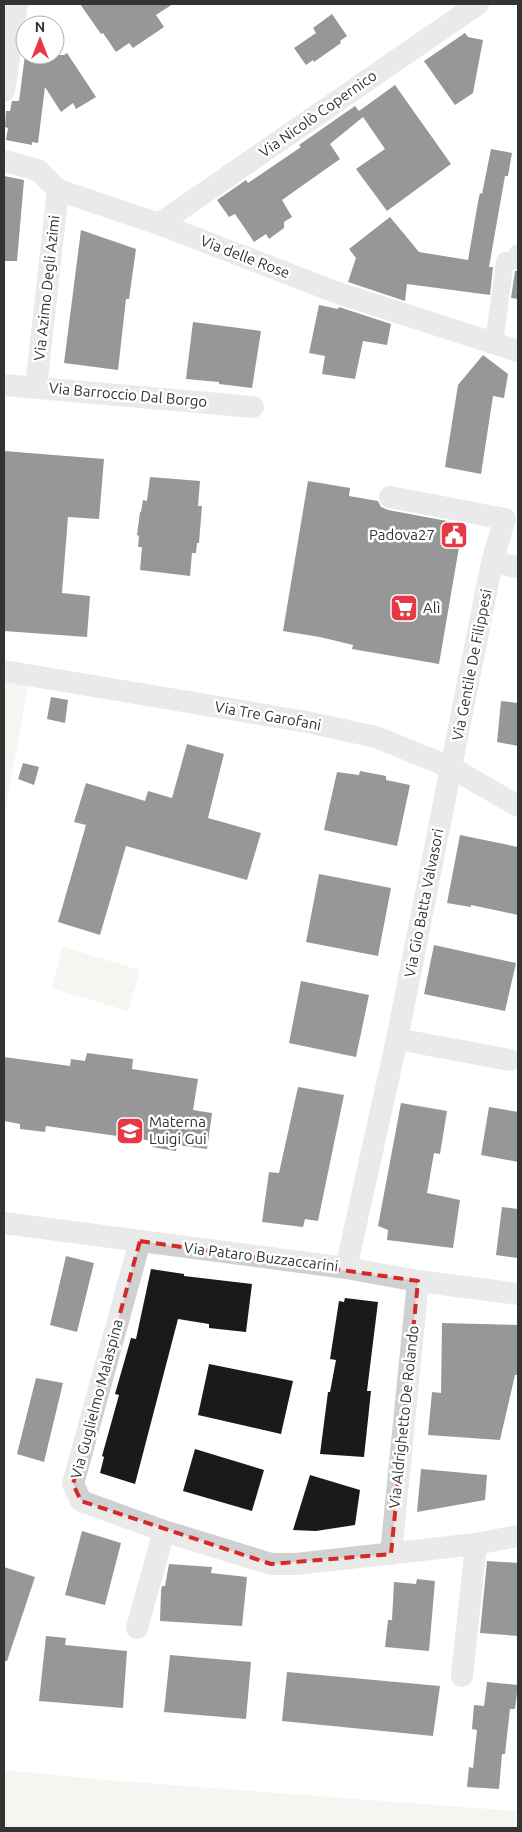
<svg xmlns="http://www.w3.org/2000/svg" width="522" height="1832" viewBox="0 0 522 1832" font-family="Ubuntu,sans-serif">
  <rect width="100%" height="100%" fill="#fff"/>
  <path fill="#e6ecdf" d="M4,682L28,686L4,819Z
    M63,947L140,970L128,1011L51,988Z
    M4,1770L106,1780L518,1811V1828H4Z"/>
  <path fill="#1a1a1a" d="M80,4H173L156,15L164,27L133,48L129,43L116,52L103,33L101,34Z
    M332,14L347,36L340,41L341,43L314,62L313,60L306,65L294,48L316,33L313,28Z
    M465,33L468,37L483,40L473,93L455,105L424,61Z
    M67,53L96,97L76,109L73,103L61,112L45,87L38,143L32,142V145L6,140L8,128L5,127L6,111H10L12,101H19L25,55H64Z
    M395,85L451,164L387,211L356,169L385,149L363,117L330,144L340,159L282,200L292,217L284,222V228L269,239L266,234L254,242L235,214L229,217L217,200L246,180L248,183L301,147L299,145L355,106L359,111Z
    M491,149L512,153L508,176H505L489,267H493L490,295L407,284L405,301L348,282L356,258L349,249L390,217L419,252L468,260L478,202L480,193L482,194Z
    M4,176L24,180L17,261H4Z
    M81,230L136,249L129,299H126L118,370L64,363Z
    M515,271H518V299L511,298Z
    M319,305L338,309L339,307L391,324L387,345L363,341L355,379L322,374L325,356L309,353Z
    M193,322L261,331L252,388L219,384V382L186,379Z
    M483,355L508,374L504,398L493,396L481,474L445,467L458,385Z
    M4,451L104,459L99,519L68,517L62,593L90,596L87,637L4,631Z
    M150,477L200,481L198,506H202L199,543H197L196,553H192L190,576L140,570L142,547H138L139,536L137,535L140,512H141L143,500L147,501Z
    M308,481L350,488L349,496L378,501L381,507L388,510L463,524L439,664L352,649L353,645L320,637L283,631Z
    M51,697L68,700L65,723L47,719Z
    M501,701L518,703V746L497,742Z
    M187,744L224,754L208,818L261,833L247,880L126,846L100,935L58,922L86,825L74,822L86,783L145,801L148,791L172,798Z
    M23,763L39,767L34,785L18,779Z
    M360,771L386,776V780L410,785L397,846L324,830L337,772L359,775Z
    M460,835L518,847V915L471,905V907L447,903Z
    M319,874L391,888L378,956L306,942Z
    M434,945L516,963L505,1011L424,994Z
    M301,981L369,995L356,1057L289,1043Z
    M87,1053L133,1059L132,1069L198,1079L193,1110L212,1113L207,1149L177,1145L176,1151L152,1147L153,1141L46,1126L45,1132L20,1129V1124L4,1121V1057L70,1066L71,1059L85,1061Z
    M298,1087L344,1095L318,1221L305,1219L303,1227L262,1222L269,1172L279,1173Z
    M401,1103L447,1111L440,1154L434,1153L427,1193L460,1200L453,1248L387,1240L388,1230L378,1226Z
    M489,1107L518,1112V1162L481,1155Z
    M502,1207L518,1209V1258L496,1255Z
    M66,1256L94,1263L77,1332L50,1325Z
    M151,1269L184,1274V1276L252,1284L246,1332L209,1328V1324L178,1319L135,1484L100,1473L104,1457L102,1456L119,1395L115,1394L131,1338L136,1339Z
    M345,1298L378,1302L367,1391H371L364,1457L320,1454L328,1392H330L336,1360L330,1359L339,1301L344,1302Z
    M442,1323L518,1325V1375H515L500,1440L428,1435L432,1392L441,1393Z
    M209,1364L293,1381L281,1434L198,1415Z
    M36,1378L63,1383L44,1462L17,1454Z
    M195,1449L264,1470L252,1511L183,1491Z
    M421,1469L487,1475L485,1500L417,1512Z
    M310,1475L360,1490L355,1525L316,1531L293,1530Z
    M82,1531L121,1543L105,1605L65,1595Z
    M487,1561L518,1563V1636L480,1633Z
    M169,1564L212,1567L211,1573L247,1577L242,1626L160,1621L161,1591L162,1586H165Z
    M4,1567L35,1577L7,1661H4Z
    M417,1579L435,1581L429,1651L385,1647L388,1620H392L394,1582L416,1584Z
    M46,1636L66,1638L65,1645L127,1651L123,1708L39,1701Z
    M170,1655L251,1662L246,1719L164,1712Z
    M287,1672L440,1686L433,1736L282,1721Z
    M487,1682L518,1685L515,1709H510L505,1754H502L499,1789L467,1787L469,1767L473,1768L477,1730L472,1729L474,1705L484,1706Z"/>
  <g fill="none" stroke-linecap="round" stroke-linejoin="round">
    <path stroke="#d0d0d0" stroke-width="18" d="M494,343L505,261L517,260L518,253"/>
    <path stroke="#d0d0d0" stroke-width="22" d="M4,91L17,4
      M4,161L38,170L58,190L159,224L338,293L518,351
      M159,224L478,4
      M4,385L253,407
      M36,387L58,190
      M390,497L505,519L492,562
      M4,671L307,722L376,737L452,768L518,806
      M397,1039L510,1060
      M4,1223L346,1268L418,1281L518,1294
      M140,1241L73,1484L81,1501L164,1531L271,1564H296L476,1544L518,1536
      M346,1268L397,1039L492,562L518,567
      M391,1554L418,1281
      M137,1628L164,1531
      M462,1676L476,1544"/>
  </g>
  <path d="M0 0H522V1832H0ZM140,1241L418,1281L391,1554L271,1564L81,1501L73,1484Z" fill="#fff" fill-opacity=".55" fill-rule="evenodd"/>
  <path fill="none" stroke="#d62828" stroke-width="4" stroke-dasharray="10 6" stroke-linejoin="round" d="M140,1241L418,1281L391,1554L271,1564L81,1501L73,1484Z"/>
  <defs>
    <g id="civic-square" transform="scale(1.4375)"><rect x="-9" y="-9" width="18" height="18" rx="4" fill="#e63946" stroke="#fff"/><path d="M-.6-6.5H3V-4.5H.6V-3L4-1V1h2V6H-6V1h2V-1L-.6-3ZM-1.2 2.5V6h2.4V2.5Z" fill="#fff"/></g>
    <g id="supermarket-square" transform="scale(1.4375)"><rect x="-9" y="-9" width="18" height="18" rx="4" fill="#e63946" stroke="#fff"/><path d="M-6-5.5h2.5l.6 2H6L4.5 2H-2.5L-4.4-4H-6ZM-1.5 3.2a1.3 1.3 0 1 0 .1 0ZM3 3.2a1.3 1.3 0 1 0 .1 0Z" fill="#fff"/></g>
    <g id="school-square" transform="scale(1.4375)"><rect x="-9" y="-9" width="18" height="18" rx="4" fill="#e63946" stroke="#fff"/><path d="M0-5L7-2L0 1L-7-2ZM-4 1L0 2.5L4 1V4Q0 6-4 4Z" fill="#fff"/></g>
  </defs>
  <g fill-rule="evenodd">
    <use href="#civic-square" x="454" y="535"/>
    <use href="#supermarket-square" x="404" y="608"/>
    <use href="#school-square" x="130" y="1131"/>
  </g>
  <g text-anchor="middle" stroke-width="5" stroke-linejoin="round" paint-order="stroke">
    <g font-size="15" fill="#333" stroke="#fff">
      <text transform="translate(318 114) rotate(-35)" y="5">Via Nicolò Copernico</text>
      <text transform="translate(245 257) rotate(21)" y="5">Via delle Rose</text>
      <text transform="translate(47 288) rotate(-84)" y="5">Via Azimo Degli Azimi</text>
      <text transform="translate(128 395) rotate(5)" y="5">Via Barroccio Dal Borgo</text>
      <text transform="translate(472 665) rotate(-79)" y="5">Via Gentile De Filippesi</text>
      <text transform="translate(268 716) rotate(10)" y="5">Via Tre Garofani</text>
      <text transform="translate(424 903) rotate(-79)" y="5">Via Gio Batta Valvasori</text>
      <text transform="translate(261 1257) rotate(7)" y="5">Via Pataro Buzzaccarini</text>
      <text transform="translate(97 1399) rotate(-75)" y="5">Via Guglielmo Malaspina</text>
      <text transform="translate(404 1417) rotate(-84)" y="5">Via Aldrighetto De Rolando</text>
    </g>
    <g font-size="15" fill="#333" stroke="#fff" text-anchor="start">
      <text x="435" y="540" text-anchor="end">Padova27</text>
      <text x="423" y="613">Alì</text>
      <text x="149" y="1127">Materna<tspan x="149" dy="17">Luigi Gui</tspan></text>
    </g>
  </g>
  <rect width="522" height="1832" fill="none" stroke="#333333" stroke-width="10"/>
  <g transform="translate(40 40)"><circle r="24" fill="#ffffff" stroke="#adadad"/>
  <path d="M0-4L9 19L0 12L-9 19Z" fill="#e63946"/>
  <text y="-8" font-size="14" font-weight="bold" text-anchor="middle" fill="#333333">N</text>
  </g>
</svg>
